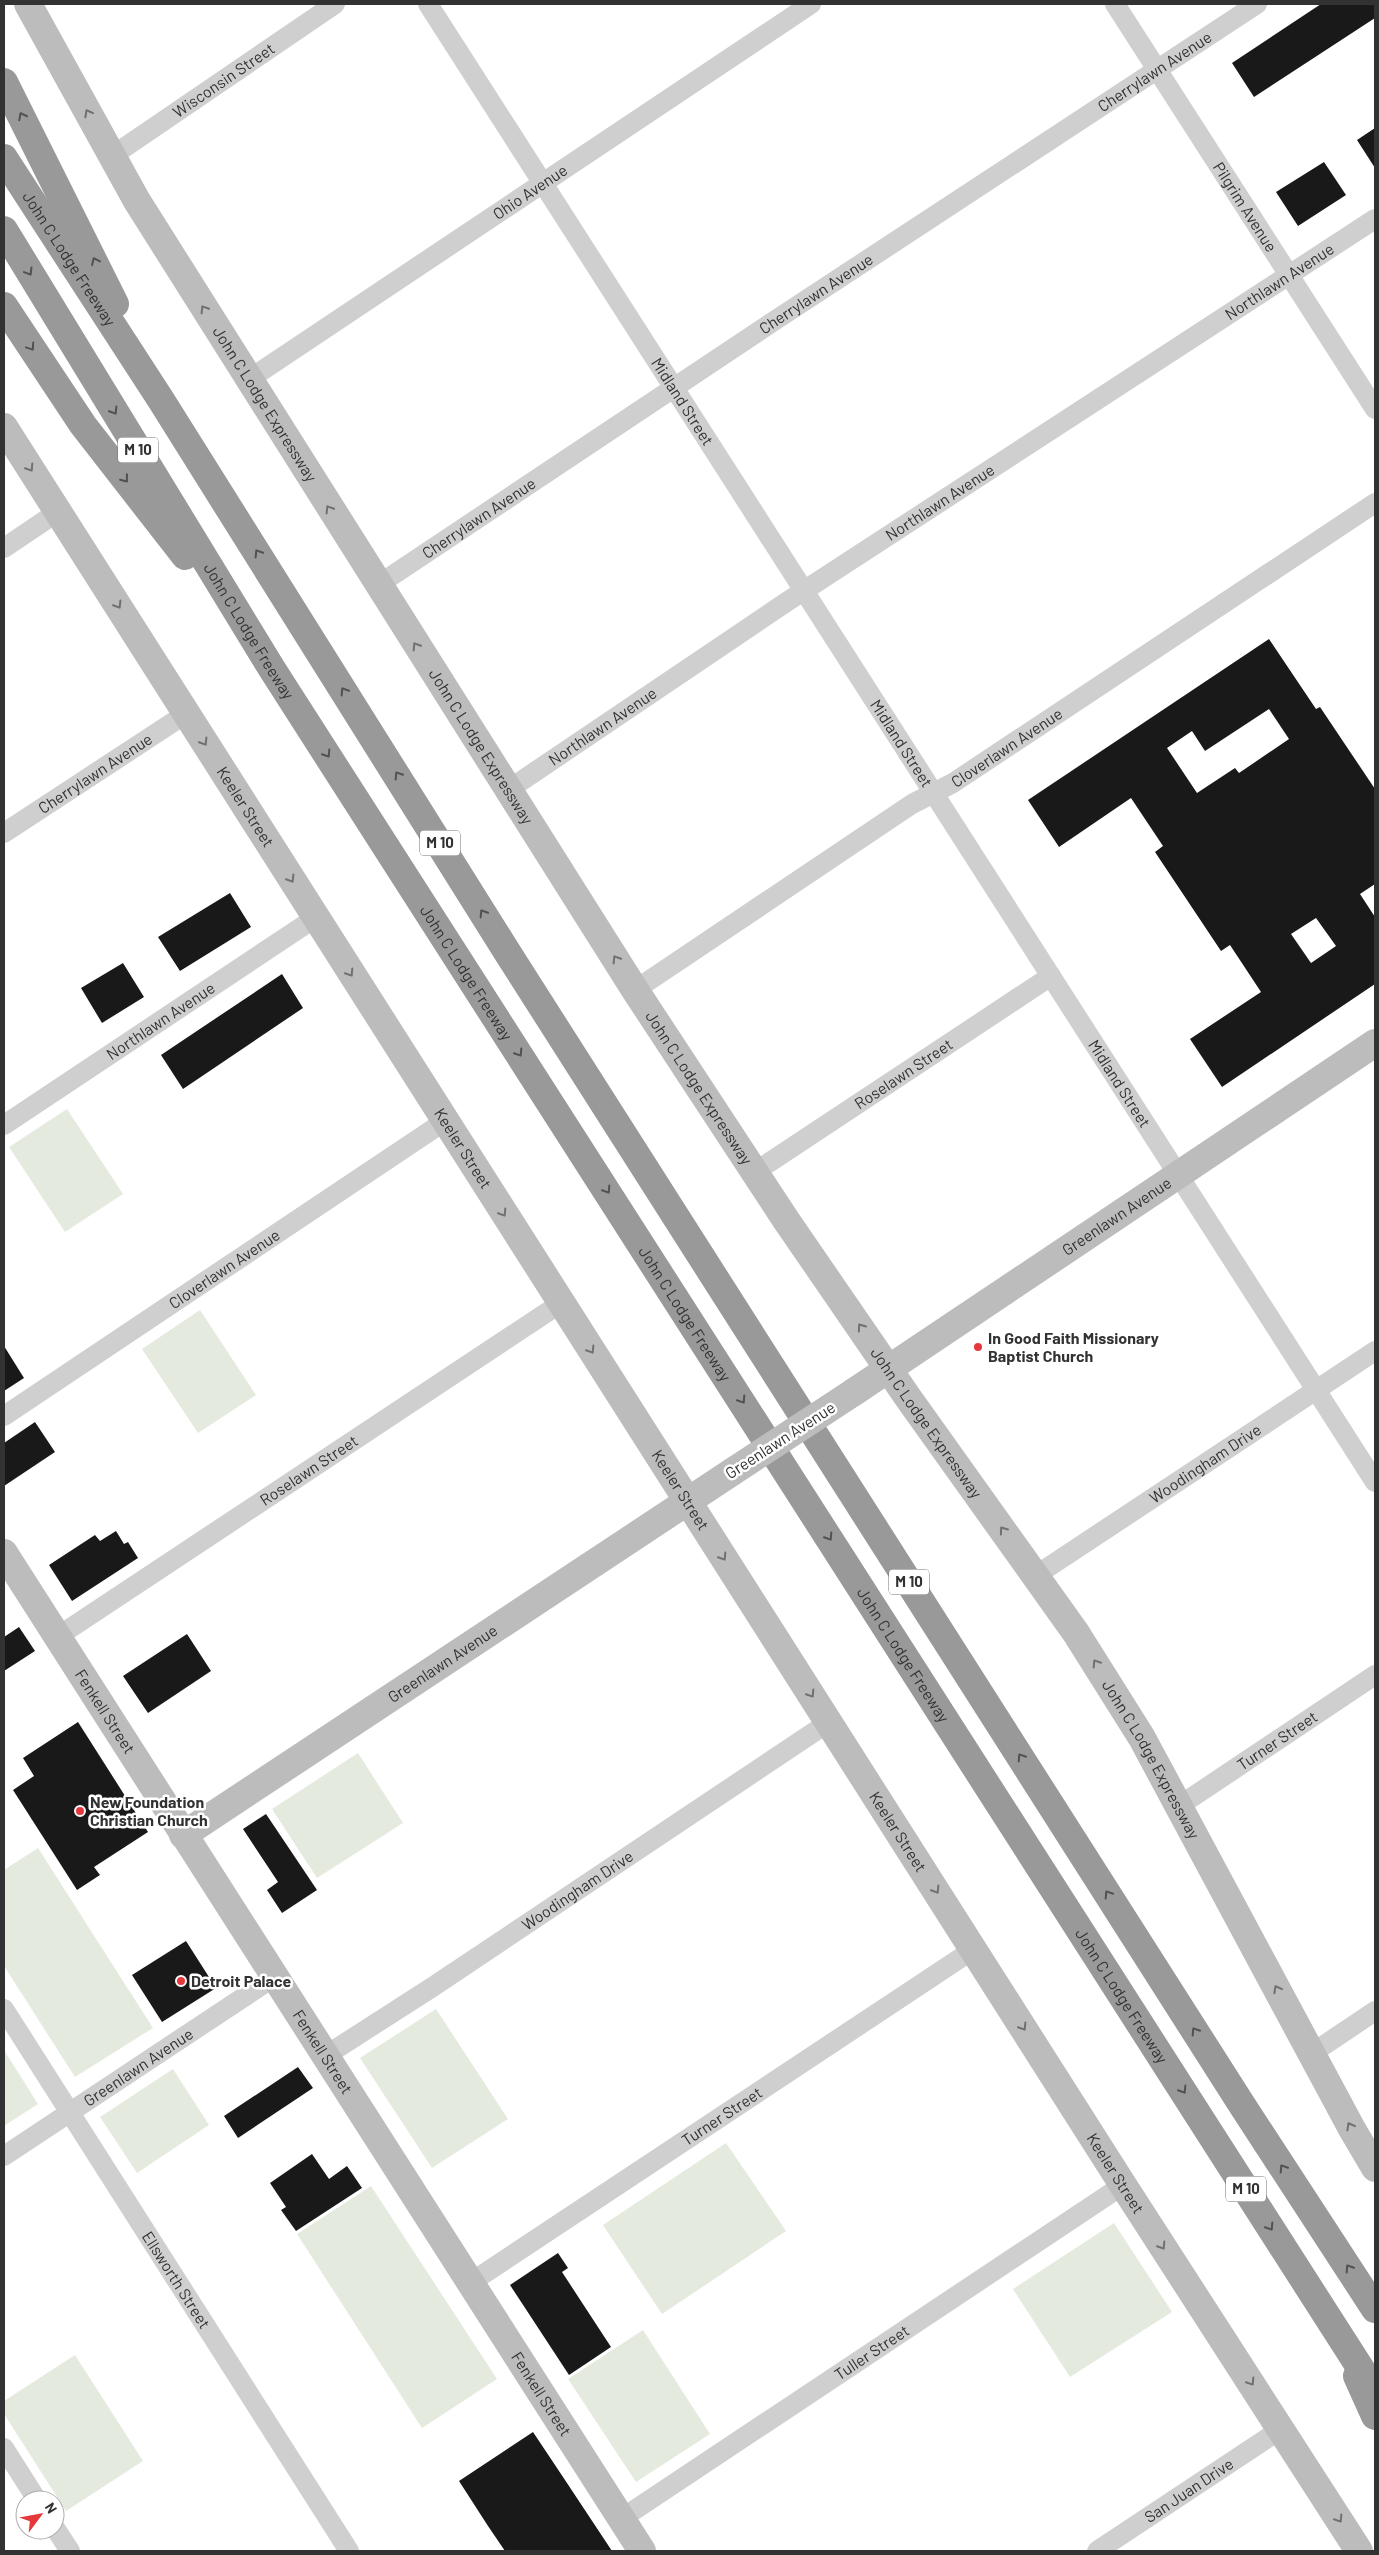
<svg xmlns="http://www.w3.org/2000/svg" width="1379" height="2555" viewBox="0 0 1379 2555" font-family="Barlow,sans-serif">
  <rect width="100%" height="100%" fill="#fff"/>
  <path fill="#e4ebde" d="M67,1109L123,1194L65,1232L9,1147Z
    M200,1310L256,1395L198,1433L142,1349Z
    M358,1753L403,1823L317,1878L272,1809Z
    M38,1848L153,2028L75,2077L4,1966V1870Z
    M436,2009L508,2119L432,2168L360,2058Z
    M4,2050L38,2104L4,2126Z
    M173,2069L209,2125L137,2173L100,2117Z
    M726,2143L786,2231L662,2314L603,2225Z
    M371,2186L497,2379L422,2428L297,2234Z
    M1114,2223L1172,2312L1070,2377L1013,2289Z
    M643,2330L710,2434L636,2482L568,2379Z
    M75,2355L143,2461L66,2511L4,2414V2401Z"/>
  <path fill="#191919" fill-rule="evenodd" d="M1321,4H1375V18L1254,97L1232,63Z
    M1375,128V168L1357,140Z
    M1324,162L1346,195L1298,226L1276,192Z
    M1269,639L1316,709L1320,707L1375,789V884L1360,894L1375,917V984L1222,1087L1190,1039L1261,992L1230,945L1221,951L1155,852L1163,846L1131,798L1059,847L1028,800ZM1269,709L1289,739L1239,773L1235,768L1197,793L1167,748L1192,731L1205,751ZM1316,918L1336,946L1311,963L1291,934Z
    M230,893L251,927L180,971L158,937Z
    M123,963L144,997L102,1023L81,988Z
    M282,974L303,1008L183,1089L161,1055Z
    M4,1346L24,1378L4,1391Z
    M35,1422L55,1452L4,1486V1443Z
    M116,1531L124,1544L128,1542L138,1558L72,1601L49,1565L95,1535L100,1541Z
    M19,1627L35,1651L4,1671V1637Z
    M187,1634L211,1671L148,1713L123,1676Z
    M78,1722L148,1832L94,1867L100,1875L77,1890L13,1790L34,1776L23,1758Z
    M266,1814L317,1890L282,1913L267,1890L278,1882L243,1829Z
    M186,1941L216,1988L162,2022L132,1975Z
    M298,2067L313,2088L238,2138L224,2116Z
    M312,2154L329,2179L347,2166L362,2188L296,2231L281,2210L286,2207L270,2183Z
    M558,2253L568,2268L562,2272L611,2347L569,2375L510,2285Z
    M533,2432L563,2477L612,2551H505L488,2526L459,2481Z"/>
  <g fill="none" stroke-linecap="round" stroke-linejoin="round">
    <g stroke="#cfcfcf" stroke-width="20">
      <path id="s1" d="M428,4L1375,1482"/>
      <path id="s2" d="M1115,4L1375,409"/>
      <path id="s3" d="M112,156L335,4"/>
      <path id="s4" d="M248,380L811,4"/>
      <path d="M4,548L59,511"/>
      <path id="s5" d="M378,585L771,323L1257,4"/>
      <path id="s6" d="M508,790L788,601L1375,219"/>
      <path id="s7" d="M4,833L187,713"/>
      <path id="s8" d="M635,990L912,804L953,783L1375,503"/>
      <path id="s9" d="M4,1125L315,918"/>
      <path id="s10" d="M755,1172L1051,976"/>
      <path id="s11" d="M4,1416L445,1121"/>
      <path id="s12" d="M1035,1576L1375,1351"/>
      <path id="s13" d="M57,1637L561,1303"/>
      <path id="s14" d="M1179,1806L1375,1675"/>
      <path id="s15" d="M4,2009L349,2551"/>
      <path d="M1311,2054L1375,2011"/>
      <path id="s16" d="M325,2056L431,1988L829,1722"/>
      <path id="s17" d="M4,2156L274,1977"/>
      <path id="s18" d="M470,2283L974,1949"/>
      <path d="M4,2448L37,2500"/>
      <path id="s19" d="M621,2519L1123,2185"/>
      <path d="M55,2528L70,2551"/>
      <path id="s20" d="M1097,2551L1281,2429"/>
    </g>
    <g stroke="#bcbcbc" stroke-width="28">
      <path id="s21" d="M28,4L137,201L635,990L786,1220L909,1399L1076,1633L1142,1738L1352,2129L1375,2168"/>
      <path id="s22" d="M4,427L1123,2185L1359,2551"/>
      <path id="s23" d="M854,1392L1375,1043"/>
      <path id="s24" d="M4,1553L642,2551"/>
      <path id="s25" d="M183,1835L732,1472"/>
    </g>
    <g stroke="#999" stroke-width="28">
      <path d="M4,82L115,304"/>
      <path id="s26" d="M4,158L161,400L509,955L1242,2105L1375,2309"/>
      <path id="s27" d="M4,230L272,669L1375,2391"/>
      <path d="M4,306L83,425L185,556"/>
      <path d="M1357,2376L1375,2416"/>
    </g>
    <path stroke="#bcbcbc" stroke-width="28" d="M732,1472L854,1392"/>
  </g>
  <defs><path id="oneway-chevron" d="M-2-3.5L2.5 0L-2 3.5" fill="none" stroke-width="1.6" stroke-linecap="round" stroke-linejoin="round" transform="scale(1.25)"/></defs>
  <g stroke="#707070">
    <use href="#oneway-chevron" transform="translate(88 113) rotate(-119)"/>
    <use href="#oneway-chevron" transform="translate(204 309) rotate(-122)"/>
    <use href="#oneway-chevron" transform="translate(30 468) rotate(57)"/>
    <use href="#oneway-chevron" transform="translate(329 509) rotate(-122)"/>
    <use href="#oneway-chevron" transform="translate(118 605) rotate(58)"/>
    <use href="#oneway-chevron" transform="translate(416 646) rotate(-122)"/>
    <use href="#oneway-chevron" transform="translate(204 742) rotate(58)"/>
    <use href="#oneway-chevron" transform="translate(291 879) rotate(58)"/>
    <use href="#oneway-chevron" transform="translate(616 959) rotate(-122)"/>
    <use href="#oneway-chevron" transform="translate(350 973) rotate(57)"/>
    <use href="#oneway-chevron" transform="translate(503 1213) rotate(57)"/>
    <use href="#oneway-chevron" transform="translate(861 1327) rotate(-125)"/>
    <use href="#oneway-chevron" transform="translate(591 1350) rotate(58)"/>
    <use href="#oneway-chevron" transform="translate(1003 1530) rotate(-125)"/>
    <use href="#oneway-chevron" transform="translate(723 1557) rotate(57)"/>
    <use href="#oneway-chevron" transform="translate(1096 1663) rotate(-123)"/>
    <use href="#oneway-chevron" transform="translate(811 1694) rotate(57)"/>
    <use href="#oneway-chevron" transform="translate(936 1890) rotate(58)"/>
    <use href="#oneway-chevron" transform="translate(1277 1989) rotate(-118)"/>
    <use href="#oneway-chevron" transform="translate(1023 2027) rotate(58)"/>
    <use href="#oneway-chevron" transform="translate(1350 2126) rotate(-119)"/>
    <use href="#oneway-chevron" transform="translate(1162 2246) rotate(57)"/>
    <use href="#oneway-chevron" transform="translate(1251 2382) rotate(57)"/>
    <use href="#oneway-chevron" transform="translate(1339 2519) rotate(57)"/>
  </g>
  <g stroke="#515151">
    <use href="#oneway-chevron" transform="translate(22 116) rotate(-117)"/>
    <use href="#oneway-chevron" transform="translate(95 261) rotate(-115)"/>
    <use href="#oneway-chevron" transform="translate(29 272) rotate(59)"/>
    <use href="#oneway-chevron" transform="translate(31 347) rotate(56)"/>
    <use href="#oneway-chevron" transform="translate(114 411) rotate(58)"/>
    <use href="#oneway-chevron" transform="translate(125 479) rotate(52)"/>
    <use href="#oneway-chevron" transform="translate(258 553) rotate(-122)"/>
    <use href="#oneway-chevron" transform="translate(344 691) rotate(-122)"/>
    <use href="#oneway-chevron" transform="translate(327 754) rotate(57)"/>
    <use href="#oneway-chevron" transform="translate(398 775) rotate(-123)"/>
    <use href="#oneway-chevron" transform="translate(483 913) rotate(-122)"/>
    <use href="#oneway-chevron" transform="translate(519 1053) rotate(57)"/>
    <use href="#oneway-chevron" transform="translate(607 1190) rotate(57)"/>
    <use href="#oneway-chevron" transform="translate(742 1400) rotate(57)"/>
    <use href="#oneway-chevron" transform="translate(829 1537) rotate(57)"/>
    <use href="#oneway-chevron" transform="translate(1021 1757) rotate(-123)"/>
    <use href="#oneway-chevron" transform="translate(1108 1894) rotate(-123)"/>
    <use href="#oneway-chevron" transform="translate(1195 2031) rotate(-123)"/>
    <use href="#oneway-chevron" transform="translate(1183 2090) rotate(58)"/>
    <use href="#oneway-chevron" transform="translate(1283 2168) rotate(-123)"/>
    <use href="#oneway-chevron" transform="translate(1270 2227) rotate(57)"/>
    <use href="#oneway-chevron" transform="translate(1349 2268) rotate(-123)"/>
  </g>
  <g fill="#e5383d" stroke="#fff" stroke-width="2">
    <circle cx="978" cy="1347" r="5"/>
    <circle cx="80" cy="1811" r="5"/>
    <circle cx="181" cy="1981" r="5"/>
  </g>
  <g text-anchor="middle" stroke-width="5" stroke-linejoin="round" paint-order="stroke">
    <g fill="#fff" stroke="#707070" stroke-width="1">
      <rect x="118" y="437.5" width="40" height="25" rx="4"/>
      <rect x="420" y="830.5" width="40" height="25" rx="4"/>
      <rect x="889" y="1569.5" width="40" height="25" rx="4"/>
      <rect x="1226" y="2176.5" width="40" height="25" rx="4"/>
    </g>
    <g font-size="15" font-weight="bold" fill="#323232">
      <text x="138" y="455">M 10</text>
      <text x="440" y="848">M 10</text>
      <text x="909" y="1587">M 10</text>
      <text x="1246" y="2194">M 10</text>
    </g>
    <g font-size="16" fill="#323232" stroke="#fff">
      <text dy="6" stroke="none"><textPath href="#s5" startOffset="931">Cherrylawn Avenue</textPath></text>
      <text dy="6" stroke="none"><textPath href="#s3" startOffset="135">Wisconsin Street</textPath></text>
      <text dy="6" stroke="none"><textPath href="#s4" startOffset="339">Ohio Avenue</textPath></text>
      <text dy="6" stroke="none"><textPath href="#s2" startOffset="241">Pilgrim Avenue</textPath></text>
      <text dy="6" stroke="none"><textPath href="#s26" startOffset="120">John C Lodge Freeway</textPath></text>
      <text dy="6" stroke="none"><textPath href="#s6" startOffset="924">Northlawn Avenue</textPath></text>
      <text dy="6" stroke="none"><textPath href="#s5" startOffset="526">Cherrylawn Avenue</textPath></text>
      <text dy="6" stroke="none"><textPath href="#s1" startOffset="472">Midland Street</textPath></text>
      <text dy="6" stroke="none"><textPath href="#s21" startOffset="465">John C Lodge Expressway</textPath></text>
      <text dy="6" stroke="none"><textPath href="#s6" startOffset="519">Northlawn Avenue</textPath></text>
      <text dy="6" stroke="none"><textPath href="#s5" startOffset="121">Cherrylawn Avenue</textPath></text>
      <text dy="6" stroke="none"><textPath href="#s27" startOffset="470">John C Lodge Freeway</textPath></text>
      <text dy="6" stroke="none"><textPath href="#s6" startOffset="114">Northlawn Avenue</textPath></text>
      <text dy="6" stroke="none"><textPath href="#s1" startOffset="878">Midland Street</textPath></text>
      <text dy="6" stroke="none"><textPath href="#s21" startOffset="870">John C Lodge Expressway</textPath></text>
      <text dy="6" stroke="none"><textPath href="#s8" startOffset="444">Cloverlawn Avenue</textPath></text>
      <text dy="6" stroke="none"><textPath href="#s7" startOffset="109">Cherrylawn Avenue</textPath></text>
      <text dy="6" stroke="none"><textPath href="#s22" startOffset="450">Keeler Street</textPath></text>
      <text dy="6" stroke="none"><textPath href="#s27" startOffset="875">John C Lodge Freeway</textPath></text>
      <text dy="6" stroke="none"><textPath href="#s9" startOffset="188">Northlawn Avenue</textPath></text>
      <text dy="6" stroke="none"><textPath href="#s10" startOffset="178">Roselawn Street</textPath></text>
      <text dy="6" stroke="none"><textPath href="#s1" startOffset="1282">Midland Street</textPath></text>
      <text dy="6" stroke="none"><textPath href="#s21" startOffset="1275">John C Lodge Expressway</textPath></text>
      <text dy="6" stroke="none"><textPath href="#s22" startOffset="855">Keeler Street</textPath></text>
      <text dy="6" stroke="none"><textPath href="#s23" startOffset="316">Greenlawn Avenue</textPath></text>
      <text dy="6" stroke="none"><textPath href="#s11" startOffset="265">Cloverlawn Avenue</textPath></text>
      <text dy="6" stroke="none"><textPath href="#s27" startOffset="1280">John C Lodge Freeway</textPath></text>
      <text dy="6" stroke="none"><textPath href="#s21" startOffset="1680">John C Lodge Expressway</textPath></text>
      <text transform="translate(780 1440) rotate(-33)" y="6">Greenlawn Avenue</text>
      <text dy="6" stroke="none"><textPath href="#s12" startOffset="204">Woodingham Drive</textPath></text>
      <text dy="6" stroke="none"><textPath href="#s13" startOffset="302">Roselawn Street</textPath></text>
      <text dy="6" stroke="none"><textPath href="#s22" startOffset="1260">Keeler Street</textPath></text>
      <text dy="6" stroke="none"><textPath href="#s27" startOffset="1685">John C Lodge Freeway</textPath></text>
      <text dy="6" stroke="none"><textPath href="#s25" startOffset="311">Greenlawn Avenue</textPath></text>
      <text dy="6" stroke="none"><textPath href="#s24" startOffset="188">Fenkell Street</textPath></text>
      <text dy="6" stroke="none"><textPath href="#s14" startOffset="118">Turner Street</textPath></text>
      <text dy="6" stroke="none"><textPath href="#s21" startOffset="2085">John C Lodge Expressway</textPath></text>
      <text dy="6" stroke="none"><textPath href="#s22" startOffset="1665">Keeler Street</textPath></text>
      <text dy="6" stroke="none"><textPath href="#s16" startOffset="302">Woodingham Drive</textPath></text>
      <text dy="6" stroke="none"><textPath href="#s27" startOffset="2090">John C Lodge Freeway</textPath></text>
      <text dy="6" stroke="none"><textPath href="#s24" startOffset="592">Fenkell Street</textPath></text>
      <text dy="6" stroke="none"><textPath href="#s17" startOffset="161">Greenlawn Avenue</textPath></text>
      <text dy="6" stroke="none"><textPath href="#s18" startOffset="302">Turner Street</textPath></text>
      <text dy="6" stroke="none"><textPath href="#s22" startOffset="2070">Keeler Street</textPath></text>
      <text dy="6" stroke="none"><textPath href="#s15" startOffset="321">Ellsworth Street</textPath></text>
      <text dy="6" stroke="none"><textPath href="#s19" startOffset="301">Tuller Street</textPath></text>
      <text dy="6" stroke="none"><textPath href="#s24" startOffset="998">Fenkell Street</textPath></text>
      <text dy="6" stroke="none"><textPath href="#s20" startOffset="110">San Juan Drive</textPath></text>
    </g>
    <g font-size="16" font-weight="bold" fill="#323232" stroke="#fff" text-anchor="start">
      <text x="988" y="1344">In Good Faith Missionary<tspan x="988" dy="18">Baptist Church</tspan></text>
      <text x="90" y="1808">New Foundation<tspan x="90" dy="18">Christian Church</tspan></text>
      <text x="191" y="1987">Detroit Palace</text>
    </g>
  </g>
  <rect width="1379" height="2555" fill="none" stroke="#323232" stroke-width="10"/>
  <g transform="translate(40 2515) rotate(58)"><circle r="24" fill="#ffffff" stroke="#adadad"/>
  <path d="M0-4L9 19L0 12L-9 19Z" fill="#e5383d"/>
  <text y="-8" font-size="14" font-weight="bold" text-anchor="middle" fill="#323232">N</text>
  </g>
</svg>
